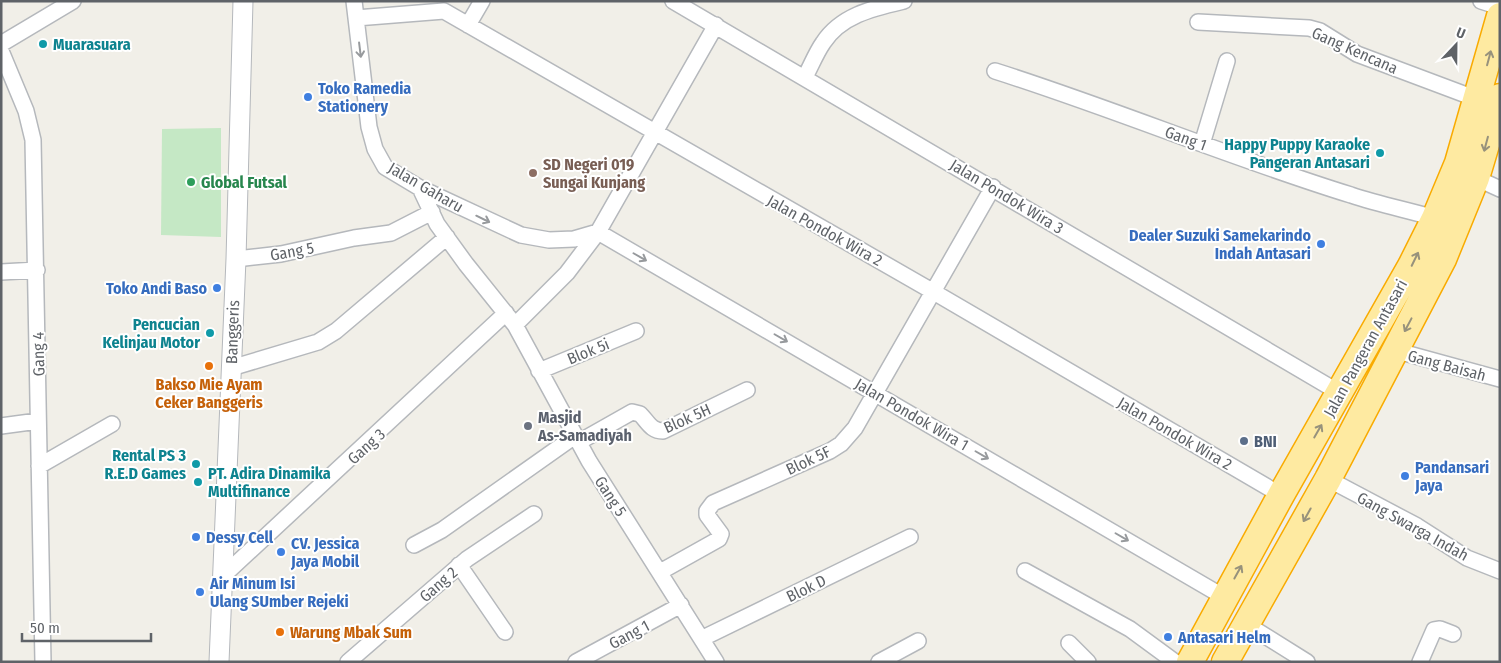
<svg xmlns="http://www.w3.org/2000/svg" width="1501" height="663" viewBox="0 0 1501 663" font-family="'Fira Sans Condensed',sans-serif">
  <rect width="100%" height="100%" fill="#f1efe8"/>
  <path fill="#c5e8c5" d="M221,128V237L161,235L162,129Z"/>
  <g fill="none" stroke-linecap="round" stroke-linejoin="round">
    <g stroke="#b5b8bc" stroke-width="18">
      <path id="minor" d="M354,1L369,127L375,149L385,167L420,188L521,235L549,240L574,239L598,232
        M673,1L1340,393
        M1481,1L1500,7
        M356,18L444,11L932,291L1281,495
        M1198,22L1309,28L1320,31L1357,54L1477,99
        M468,25L482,1
        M1,44L73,1
        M1,51L26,111L33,140L43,662
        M995,71C1115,109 1231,158 1351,195C1378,204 1407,210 1435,218
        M805,77C811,66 816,53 823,43C841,15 874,8 904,1
        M1202,144L1227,61
        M1476,178L1500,189
        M420,188L437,224L466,264L515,325L589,461L716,662
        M598,232L1224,597
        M236,259L281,254L354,238L391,233L432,212
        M1,272L37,270
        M515,325L567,273L598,232L716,25
        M1394,350L1500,379
        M231,368L318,342L336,331L447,237
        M539,371L636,331
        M1,426L38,421
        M579,442L632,412L640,414C648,422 651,431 663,431L747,390
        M39,466L112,424
        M1328,479L1417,526L1467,558L1500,571
        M414,545L442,530L575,436
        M459,565L505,632
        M1025,571L1130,629L1175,662
        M660,572L719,539L721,534L707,515V511L713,503L830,451L841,444L855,428L993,187
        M223,576L506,313
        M1246,624L1307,662
        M703,638L910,537
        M1069,643L1088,662
        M348,662L467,559L534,514
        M576,662L681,605
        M879,662L918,641
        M1420,662L1434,630L1440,629L1453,634"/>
    </g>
    <g stroke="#b5b8bc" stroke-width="21">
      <path id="tertiary" d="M219,662L236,259L243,1"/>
    </g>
    <g stroke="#f9ab00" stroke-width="29">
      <path id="trunk" d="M1190,662L1281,495L1411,266L1435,218L1458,163L1500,16
        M1225,662L1328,479L1443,259L1476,178L1500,97"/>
    </g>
    <use href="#minor" stroke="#fff" stroke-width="15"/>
    <use href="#tertiary" stroke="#fff" stroke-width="19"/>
    <use href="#trunk" stroke="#feeaa1" stroke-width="26"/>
  </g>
  <defs><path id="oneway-shaft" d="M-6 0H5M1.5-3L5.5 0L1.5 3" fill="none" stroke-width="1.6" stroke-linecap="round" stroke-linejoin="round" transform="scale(1.25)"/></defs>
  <g stroke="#979a9d">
    <use href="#oneway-shaft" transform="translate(360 50) rotate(83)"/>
    <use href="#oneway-shaft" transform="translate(483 219) rotate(26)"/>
    <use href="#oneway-shaft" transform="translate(640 257) rotate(30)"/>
    <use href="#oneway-shaft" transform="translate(781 338) rotate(30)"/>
    <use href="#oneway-shaft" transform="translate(982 455) rotate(30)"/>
    <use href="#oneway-shaft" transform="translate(1122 537) rotate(30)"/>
  </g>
  <g stroke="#97927c">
    <use href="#oneway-shaft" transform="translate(1489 58) rotate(-75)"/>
    <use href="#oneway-shaft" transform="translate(1486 144) rotate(105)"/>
    <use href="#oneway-shaft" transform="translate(1415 259) rotate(-64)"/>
    <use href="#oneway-shaft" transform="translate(1408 325) rotate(118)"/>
    <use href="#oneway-shaft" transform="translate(1318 431) rotate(-60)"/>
    <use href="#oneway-shaft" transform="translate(1307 515) rotate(119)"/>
    <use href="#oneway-shaft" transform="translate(1238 572) rotate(-61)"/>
  </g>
  <g fill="#0f9aa8" stroke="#fff" stroke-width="2">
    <circle cx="43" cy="44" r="5"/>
    <circle cx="1380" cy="153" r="5"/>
    <circle cx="210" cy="333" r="5"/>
    <circle cx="196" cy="464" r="5"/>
    <circle cx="198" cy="482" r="5"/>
  </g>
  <g fill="#3f7fe0" stroke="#fff" stroke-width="2">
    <circle cx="308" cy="97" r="5"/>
    <circle cx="1321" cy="244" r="5"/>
    <circle cx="217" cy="288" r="5"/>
    <circle cx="1405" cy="476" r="5"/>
    <circle cx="196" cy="537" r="5"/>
    <circle cx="281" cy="552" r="5"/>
    <circle cx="200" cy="592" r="5"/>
    <circle cx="1168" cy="637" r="5"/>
  </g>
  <circle fill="#8d6e63" stroke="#fff" stroke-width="2" cx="533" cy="173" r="5"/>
  <circle fill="#2e9e5b" stroke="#fff" stroke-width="2" cx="191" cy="182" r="5"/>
  <g fill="#e8710a" stroke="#fff" stroke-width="2">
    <circle cx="209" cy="366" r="5"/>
    <circle cx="280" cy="632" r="5"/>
  </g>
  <circle fill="#6b7280" stroke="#fff" stroke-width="2" cx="528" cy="426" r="5"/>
  <circle fill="#5c6f8a" stroke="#fff" stroke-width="2" cx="1244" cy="441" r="5"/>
  <g text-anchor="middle" stroke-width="4" stroke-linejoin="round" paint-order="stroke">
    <g font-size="16" font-weight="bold" fill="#0d838f" stroke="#fff" text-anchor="end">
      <text x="53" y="50" text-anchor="start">Muarasuara</text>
      <text x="1370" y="150">Happy Puppy Karaoke<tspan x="1370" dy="18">Pangeran Antasari</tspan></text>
      <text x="200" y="330">Pencucian<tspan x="200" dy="18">Kelinjau Motor</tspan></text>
      <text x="186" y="461">Rental PS 3<tspan x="186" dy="18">R.E.D Games</tspan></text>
      <text x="208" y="479" text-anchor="start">PT. Adira Dinamika<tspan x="208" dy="18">Multifinance</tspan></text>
    </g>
    <g font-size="16" fill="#5f6368" stroke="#fff">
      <text transform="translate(1355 50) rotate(24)" y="6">Gang Kencana</text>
      <text transform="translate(1186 138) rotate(20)" y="6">Gang 1</text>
      <text transform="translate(426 187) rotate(30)" y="6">Jalan Gaharu</text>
      <text transform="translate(1007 196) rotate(31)" y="6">Jalan Pondok Wira 3</text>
      <text transform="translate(825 230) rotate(29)" y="6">Jalan Pondok Wira 2</text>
      <text transform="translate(292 251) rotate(-10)" y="6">Gang 5</text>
      <text transform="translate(232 332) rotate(-88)" y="6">Banggeris</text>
      <text transform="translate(1365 348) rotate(-61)" y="6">Jalan Pangeran Antasari</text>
      <text transform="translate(588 351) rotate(-22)" y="6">Blok 5i</text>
      <text transform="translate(38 354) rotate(-91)" y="6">Gang 4</text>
      <text transform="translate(1447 365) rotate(15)" y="6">Gang Baisah</text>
      <text transform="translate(912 414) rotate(30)" y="6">Jalan Pondok Wira 1</text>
      <text transform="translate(687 418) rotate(-24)" y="6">Blok 5H</text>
      <text transform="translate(1175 433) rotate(30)" y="6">Jalan Pondok Wira 2</text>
      <text transform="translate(366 446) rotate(-42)" y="6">Gang 3</text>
      <text transform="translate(808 460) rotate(-25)" y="6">Blok 5F</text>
      <text transform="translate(611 496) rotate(57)" y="6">Gang 5</text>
      <text transform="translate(1413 526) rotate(29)" y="6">Gang Swarga Indah</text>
      <text transform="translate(438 584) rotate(-41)" y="6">Gang 2</text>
      <text transform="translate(806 588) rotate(-26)" y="6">Blok D</text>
      <text transform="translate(629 634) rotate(-28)" y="6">Gang 1</text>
    </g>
    <g font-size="16" font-weight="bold" fill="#366cbe" stroke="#fff" text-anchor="start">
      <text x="318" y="94">Toko Ramedia<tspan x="318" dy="18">Stationery</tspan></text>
      <text x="1311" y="241" text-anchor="end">Dealer Suzuki Samekarindo<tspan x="1311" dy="18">Indah Antasari</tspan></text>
      <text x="207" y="294" text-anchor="end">Toko Andi Baso</text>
      <text x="1415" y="473">Pandansari<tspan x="1415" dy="18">Jaya</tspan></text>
      <text x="206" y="543">Dessy Cell</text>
      <text x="291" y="549">CV. Jessica<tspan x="291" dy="18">Jaya Mobil</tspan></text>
      <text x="210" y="589">Air Minum Isi<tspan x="210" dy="18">Ulang SUmber Rejeki</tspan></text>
      <text x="1178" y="643">Antasari Helm</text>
    </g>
    <g font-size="16" font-weight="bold" fill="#785e54" stroke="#fff" text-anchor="start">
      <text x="543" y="170">SD Negeri 019<tspan x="543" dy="18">Sungai Kunjang</tspan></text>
    </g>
    <g font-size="16" font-weight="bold" fill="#27864d" stroke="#fff" text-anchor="start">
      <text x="201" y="188">Global Futsal</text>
    </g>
    <g font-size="16" font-weight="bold" fill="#c56008" stroke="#fff">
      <text x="209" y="390">Bakso Mie Ayam<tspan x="209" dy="18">Ceker Banggeris</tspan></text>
      <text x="290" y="638" text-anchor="start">Warung Mbak Sum</text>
    </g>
    <g font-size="16" font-weight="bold" fill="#5b616d" stroke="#fff" text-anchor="start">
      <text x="538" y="423">Masjid<tspan x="538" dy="18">As-Samadiyah</tspan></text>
    </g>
    <g font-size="16" font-weight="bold" fill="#4e5e75" stroke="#fff" text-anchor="start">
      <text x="1254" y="447">BNI</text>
    </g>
  </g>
  <rect width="1501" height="663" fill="none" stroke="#5f6368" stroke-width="5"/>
  <g transform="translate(1456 45) rotate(22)" stroke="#ffffff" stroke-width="4" paint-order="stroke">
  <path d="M0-4L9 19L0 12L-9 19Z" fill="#5f6368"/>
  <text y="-8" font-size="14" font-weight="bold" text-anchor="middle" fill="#5f6368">U</text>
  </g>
  <path d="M22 633v8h129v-8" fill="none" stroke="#5f6368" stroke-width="2.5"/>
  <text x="30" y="633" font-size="15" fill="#5f6368" stroke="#ffffff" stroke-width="4" paint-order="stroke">50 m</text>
</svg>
